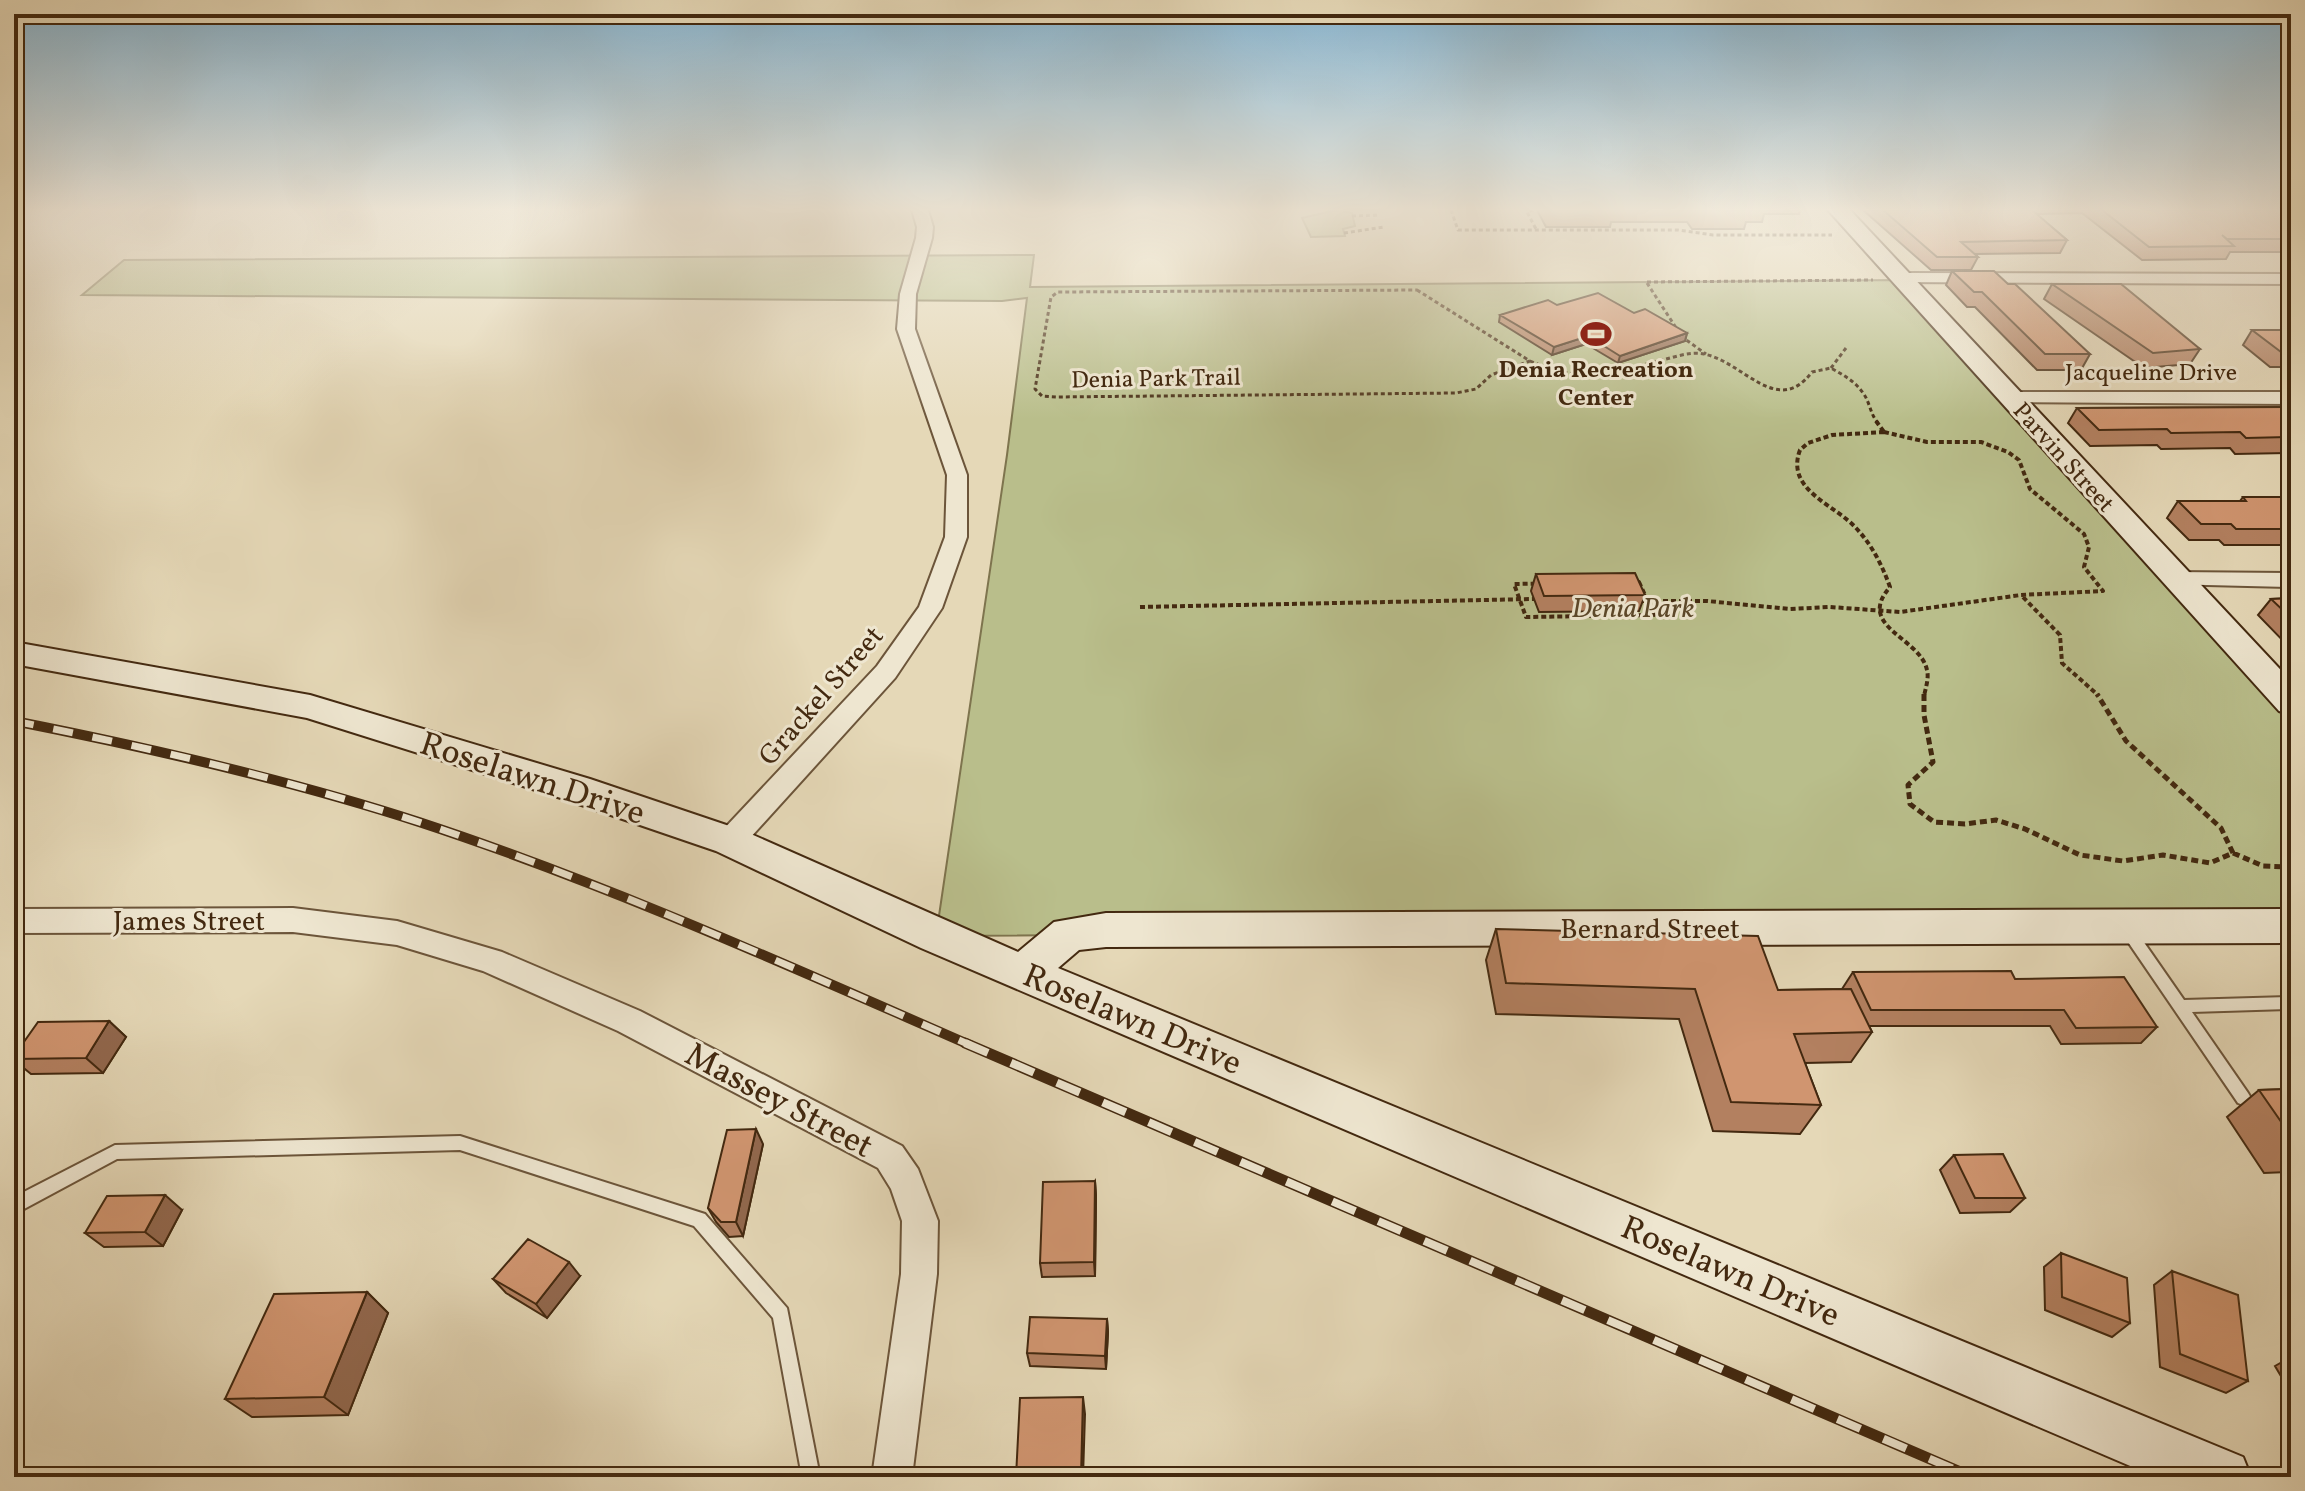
<svg xmlns="http://www.w3.org/2000/svg" width="2305" height="1491" viewBox="0 0 2305 1491" font-family="Vollkorn,serif">
  <rect width="100%" height="100%" fill="#e5d8b7"/>
  <filter id="stains"><feTurbulence type="fractalNoise" baseFrequency=".0025" numOctaves="4"/><feColorMatrix values="0 0 0 0 .2 0 0 0 0 .09 0 0 0 0 .02 0 0 0 .5 -.17"/></filter>
  <radialGradient id="worn" r=".72"><stop offset=".6" stop-color="#630" stop-opacity="0"/><stop offset="1" stop-color="#630" stop-opacity=".3"/></radialGradient>
  <path fill="#b9be8b" stroke="#7e744e" stroke-width="2" d="M1336,210L1352,213L1355,226L1343,229L1345,236L1311,237L1302,218Z
    M1034,255L1030,287L1902,280L2291,703V926L936,936L1007,455L1027,298L1002,301L82,295L124,260Z"/>
  <g fill="none" stroke-linecap="round" stroke-linejoin="round">
    <g stroke="#6c553a" stroke-width="4">
      <path id="lane" d="M2129,926L2134,928L2184,1000L2291,997V1009L2192,1012L2248,1093L2251,1098L2248,1103L2243,1105L2238,1103L2124,936L2122,932L2124,928Z
        M460,1136L705,1214L787,1308L820,1477H802L773,1318L694,1226L460,1150L117,1159L24,1209L20,1214L14,1216V1197L115,1145Z"/>
    </g>
    <g stroke="#6c553a" stroke-width="4">
      <path id="street" d="M912,210H928L933,227L932,238L916,294L915,329L967,475V537L942,608L895,678L740,849L730,852L720,849L716,841L720,833L877,666L919,607L945,537L947,475L897,329L900,294L916,238L917,227Z
        M1900,273L2291,274V284L1894,282L1892,278L1894,274Z
        M2011,392H2291V404L2004,402L2002,398L2004,394Z
        M2174,572L2291,573V587L2166,584L2163,579L2166,574Z
        M293,908L397,921L502,952L640,1011L902,1146L918,1169L938,1221L937,1274L912,1477H872L901,1274L902,1221L891,1189L878,1168L618,1031L483,971L397,945L293,932L14,933V909Z"/>
    </g>
    <g stroke="#432910" stroke-width="4">
      <path id="secondary" d="M1828,210H1850L2291,681V715L2279,711Z
        M14,642L310,695L590,779L744,831L1018,952L1054,922L1106,913L2291,909V943L1106,947L1079,950L1058,968L2243,1457L2251,1477H2156L921,948L716,851L564,799L307,718L14,664Z"/>
    </g>
    <path stroke="#432910" stroke-width="3" stroke-dasharray="4 3" stroke-linecap="butt" d="M1451,210L1458,230H1678L1713,235H1832
      M1533,210L1527,212L1536,229
      M1352,216L1380,215
      M1344,233L1384,227
      M1647,282L1873,280
      M1647,283L1682,337L1706,354
      M1417,290L1530,361L1491,375L1476,389L1456,393L1056,397L1042,396L1035,389L1051,297L1058,292Z
      M1530,361C1582,384 1609,373 1662,360C1675,357 1691,351 1704,354C1744,362 1777,418 1812,372L1831,368C1843,375 1855,381 1863,393C1870,402 1870,414 1878,423
      M1831,368L1846,348"/>
    <path stroke="#432910" stroke-width="4" stroke-dasharray="5 3" stroke-linecap="butt" d="M1876,421L1884,432
      M1884,432L1927,442H1981L2008,452L2019,460L2030,489L2084,534L2089,547L2084,567L2103,591L2021,595L2060,635L2062,663L2099,696
      M1884,432L1832,435L1808,443L1800,450C1785,490 1834,504 1856,528C1872,545 1882,565 1890,587C1855,627 1920,637 1927,670C1929,678 1926,687 1924,696
      M1639,582L1654,615L1526,617L1514,584Z
      M1639,601H1707L1790,609L1830,607L1900,612L2021,595
      M1140,607L1534,599"/>
    <path stroke="#432910" stroke-width="5" stroke-dasharray="7 4" stroke-linecap="butt" d="M1924,694V715L1933,762L1908,785L1910,804L1934,822L1965,824L1996,820L2025,829L2080,855L2123,861L2163,855L2210,863L2233,853L2221,828L2126,741L2097,694
      M2233,853L2263,866L2291,867"/>
    <use href="#lane" fill="#eee6d0" fill-rule="evenodd"/>
    <use href="#street" fill="#eee6d0" fill-rule="evenodd"/>
    <use href="#secondary" fill="#eee6d0" fill-rule="evenodd"/>
    <g stroke="#432910" stroke-width="10">
      <path id="rail-far1" d="M14,721C151,748 287,779 419,822C608,884 789,966 970,1045"/>
    </g>
    <g stroke="#432910" stroke-width="11">
      <path id="rail" d="M965,1043L1972,1477"/>
    </g>
    <use href="#rail-far1" stroke="#eee6d0" stroke-width="7" stroke-dasharray="20" stroke-linecap="butt"/>
    <use href="#rail" stroke="#eee6d0" stroke-width="8" stroke-dasharray="25" stroke-linecap="butt"/>
  </g>
  <path fill="#b38060" stroke="#432910" stroke-width="2" d="M1537,210H1800L1799,214H1764L1762,222H1746L1744,229H1692L1687,222H1611L1610,227H1546Z
    M1863,210H2291V254L2287,252H2230L2226,259L2142,260L2082,213L2036,214L2067,240L2060,253L1975,254L1978,257L1971,270H1931Z
    M1952,271L2090,354L2081,370H2037L1975,307H1967L1946,285Z
    M2052,284L2200,349L2190,364L2144,368L2044,299Z
    M1557,305L1634,313L1687,333L1685,341L1618,363L1586,344L1552,355L1499,322L1500,315Z
    M2252,330L2291,332V367H2270L2243,345Z
    M2291,407V453L2235,454L2230,448L2161,449L2157,445L2090,446L2068,423L2077,408Z
    M2243,497H2291V545H2224L2219,540H2189L2167,518L2178,501H2240Z
    M1536,574L1645,595L1639,611L1539,612L1531,591Z
    M2291,598V648H2290L2258,615L2271,599Z
    M1496,929L1778,990L1842,989L1853,972L2015,979L2157,1027L2141,1043L2061,1044L2050,1026H1869L1872,1032L1851,1062L1805,1063L1821,1105L1800,1134L1713,1131L1679,1019L1496,1014L1486,960Z
    M109,1021L126,1037L103,1073L31,1074L14,1060V1056Z
    M2291,1089V1172L2264,1173L2227,1117L2259,1090Z
    M763,1144L743,1236L729,1237L716,1222L708,1208Z
    M1954,1155L2025,1198L2010,1212L1960,1213L1940,1170Z
    M1095,1181L1096,1196L1095,1276L1042,1277L1040,1263Z
    M182,1210L163,1246L104,1247L85,1233Z
    M2061,1253L2130,1323L2112,1337L2045,1310L2044,1267Z
    M2172,1271L2248,1381L2226,1393L2160,1367L2154,1285Z
    M580,1276L547,1318L506,1293L493,1279Z
    M367,1292L388,1313L348,1415L252,1417L225,1399Z
    M1107,1319L1108,1332L1106,1369L1030,1366L1027,1353Z
    M2291,1357V1393L2275,1366Z"/>
  <path fill="#92684e" stroke="#432910" stroke-width="2" d="M1687,333L1685,341L1618,363L1620,356Z
    M1588,336L1586,344L1552,355L1554,347Z
    M109,1021L126,1037L103,1073L86,1058Z
    M756,1129L763,1144L743,1236L736,1222Z
    M1095,1181L1096,1196L1095,1276L1094,1262Z
    M165,1195L182,1210L163,1246L145,1232Z
    M569,1262L580,1276L547,1318L536,1304Z
    M367,1292L388,1313L348,1415L324,1397Z
    M1107,1319L1108,1332L1106,1369L1105,1356Z
    M1083,1397L1085,1414L1083,1477H1081Z"/>
  <path fill="#d09570" stroke="#432910" stroke-width="2" d="M1883,210H2032L2067,240L1961,242L1978,257H1937Z
    M2102,210H2291V239H2227L2222,235L2234,246L2149,247Z
    M1952,271H1994L2008,284H2015L2090,354H2045L1982,292H1974Z
    M2052,284H2121L2200,349L2153,353Z
    M1598,293L1634,313L1645,309L1687,333L1620,356L1588,336L1554,347L1500,315L1548,300L1557,305Z
    M2252,330H2287L2291,332V351L2281,352Z
    M2291,407V437L2246,438L2240,432L2171,433L2167,429L2099,430L2077,408Z
    M2243,497H2291V529H2236L2231,524H2201L2178,501H2246Z
    M1635,573L1645,595L1544,596L1536,574Z
    M2291,598V618L2271,599Z
    M1496,929L1758,936L1778,990L1851,989L1872,1032L1794,1034L1821,1105L1731,1102L1695,989L1506,983Z
    M2011,971L2015,979L2124,977L2157,1027L2076,1028L2064,1010H1871L1853,972Z
    M109,1021L86,1058L14,1059V1056L38,1022Z
    M2291,1089V1136L2259,1090Z
    M756,1129L736,1222H721L708,1208L727,1130Z
    M2003,1154L2025,1198H1975L1954,1155Z
    M1095,1181L1094,1262L1040,1263L1043,1182Z
    M165,1195L145,1232L85,1233L107,1196Z
    M528,1239L569,1262L536,1304L493,1279Z
    M2061,1253L2127,1278L2130,1323L2062,1297Z
    M2172,1271L2238,1295L2248,1381L2180,1354Z
    M367,1292L324,1397L225,1399L274,1294Z
    M1030,1317L1107,1319L1105,1356L1027,1353Z
    M1083,1397L1081,1477H1016L1020,1398Z"/>
  <linearGradient id="sky" x2="0" y2="1"><stop stop-color="#87b6d3"/><stop offset="0.5" stop-color="#f3eddf"/><stop offset="1" stop-color="#f3eddf" stop-opacity="0"/></linearGradient>
  <rect width="2305" height="419" fill="url(#sky)"/>
  <defs>
    <g id="stadium-bare" transform="scale(2.4)"><path d="M0-5a6.5 5 0 1 0 0 10a6.5 5 0 1 0 0-10ZM-3.5-1.8h7v3.6h-7Z" fill="#8f2418" stroke="#eee6d0" stroke-width="2.5" paint-order="stroke"/></g>
  </defs>
  <g fill-rule="evenodd">
    <use href="#stadium-bare" x="1596" y="334"/>
  </g>
  <g text-anchor="middle" stroke-width="6" stroke-linejoin="round" paint-order="stroke">
    <g font-size="24" font-weight="bold" fill="#432910" stroke="#eee6d0">
      <text x="1596" y="377">Denia Recreation<tspan x="1596" dy="28">Center</tspan></text>
    </g>
    <g font-size="24" fill="#432910" stroke="#eee6d0">
      <text x="2151" y="380">Jacqueline Drive</text>
      <text transform="translate(1156 378) rotate(-1)" y="8">Denia Park Trail</text>
      <text transform="translate(2064 457) rotate(48)" y="8">Parvin Street</text>
    </g>
    <g font-size="28" font-style="italic" fill="#5b4729" stroke="#eee6d0">
      <text x="1633" y="617">Denia Park</text>
    </g>
    <g font-size="28" fill="#432910" stroke="#eee6d0">
      <text transform="translate(820 695) rotate(-49)" y="10">Grackel Street</text>
      <text x="189" y="930">James Street</text>
      <text x="1650" y="938">Bernard Street</text>
    </g>
    <g font-size="34" fill="#432910" stroke="#eee6d0">
      <text transform="translate(533 777) rotate(18)" y="12">Roselawn Drive</text>
      <text transform="translate(1133 1018) rotate(23)" y="12">Roselawn Drive</text>
      <text transform="translate(780 1099) rotate(28)" y="12">Massey Street</text>
      <text transform="translate(1731 1270) rotate(23)" y="12">Roselawn Drive</text>
    </g>
  </g>
  <rect width="2305" height="1491" fill="none" stroke="#e5d8b7" stroke-width="48"/>
  <rect x="16" y="16" width="2273" height="1459" fill="none" stroke="#432910" stroke-width="4"/>
  <rect x="24" y="24" width="2257" height="1443" fill="none" stroke="#432910" stroke-width="2"/>
  <rect width="100%" height="100%" filter="url(#stains)"/>
  <rect width="100%" height="100%" fill="url(#worn)"/>
</svg>
